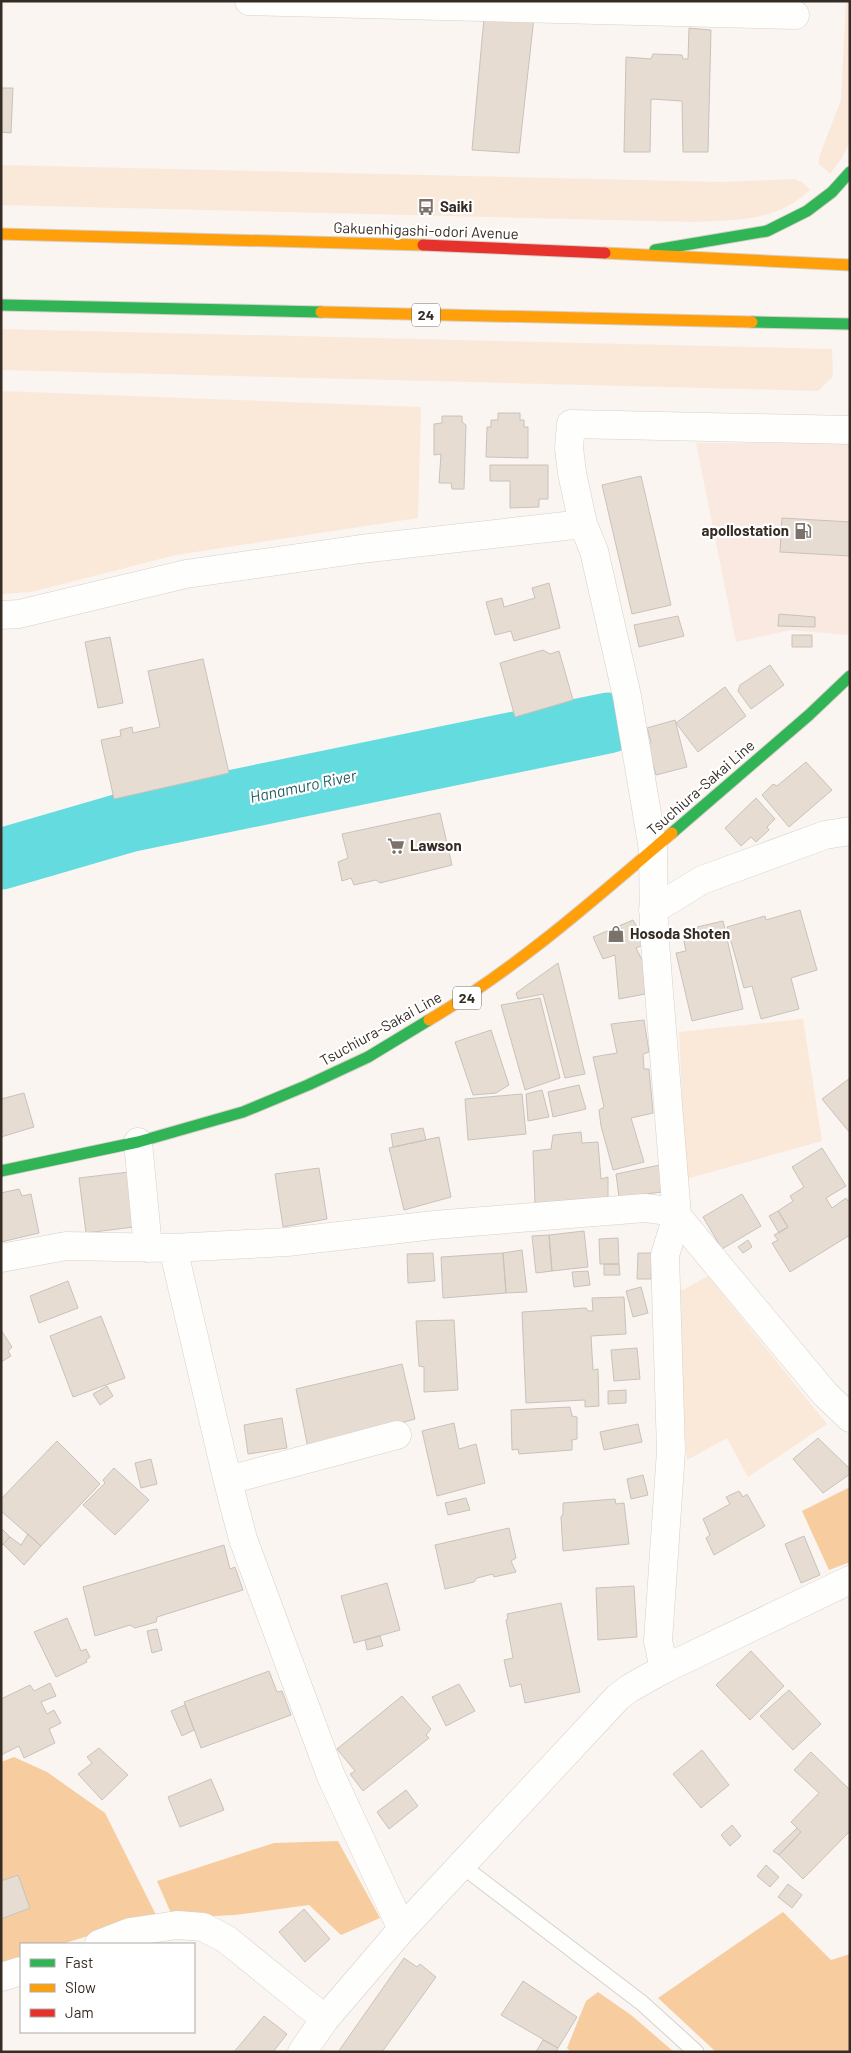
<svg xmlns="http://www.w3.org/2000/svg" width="851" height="2053" viewBox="0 0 851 2053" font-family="Barlow,sans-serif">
  <rect width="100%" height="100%" fill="#faf5f0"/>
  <path fill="#f9e9e1" d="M696,443H850V635L790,630L736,642Z"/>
  <path fill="#fae9d9" d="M846,1H850V142L842,158L830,174L819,164V157L841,100Z
    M1,165L723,182L795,179L803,183L810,190C775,222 738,220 694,222L1,205Z
    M1,329L832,349L833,376L818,391L1,370Z
    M1,391L421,407L418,518L176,555L31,592L1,594Z
    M803,1019L822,1141L686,1179L679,1032Z
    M708,1276L827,1424L748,1477L727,1438L687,1460L674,1295Z"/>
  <path fill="#f7cc9f" d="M850,1487V1562L829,1570L802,1511Z
    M14,1757L47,1772L105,1813L156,1915L62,1944H21V1957L1,1964V1762Z
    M338,1841L380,1918L341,1935L309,1905L235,1915L173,1918L157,1881L274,1843Z
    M783,1912L831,1960L850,1954V2052H716L658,1998Z
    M598,1992L631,2015L674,2052H571L567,2048L586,2001Z"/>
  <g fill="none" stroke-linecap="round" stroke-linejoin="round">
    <path stroke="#64dbde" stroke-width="61" d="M1,859L128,822L608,723"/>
  </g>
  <path fill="#e7dcd2" stroke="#c8c2bc" d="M534,17L519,153L472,150L484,18Z
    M689,28L711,30L708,152H683L682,101L651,99L650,152H624L626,57L651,59L653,54L682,55L683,59H688Z
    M1,88H13L11,133L1,132Z
    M498,413H520V420H524V427H528V458L486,457L487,427H491V420H498Z
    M442,416H462V422L466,425L464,489H452L451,483H439L441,454L434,455V424L442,423Z
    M490,465H548V499H539V507L510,508V481H490Z
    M641,476L671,605L632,614L602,485Z
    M782,518L850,522V556L780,552Z
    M549,583L560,628L514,641L511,631L495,635L486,602L502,598L504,607L535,598L532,588Z
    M779,614L815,617V627L778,626Z
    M678,616L684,636L639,647L634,625Z
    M792,635H812V647H792Z
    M110,637L123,703L98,708L85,642Z
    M543,650L550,654L559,651L573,700L515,717L500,663Z
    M203,659L229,773L114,799L101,740L121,736L120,730L132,727L133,733L160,727L148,671Z
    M770,665L784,685L751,709L738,691L740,685Z
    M725,687L746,716L698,752L676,723Z
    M675,720L687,767L656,775L648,746L651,742L647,728Z
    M806,762L832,790L789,827L762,795L773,784L777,786Z
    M756,798L775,819L767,827L769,830L756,842L751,837L741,846L725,828Z
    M440,813L452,865L380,883L376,880L354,885L351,878L342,881L338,862L348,858L342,834Z
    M800,910L817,970L791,978L799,1009L761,1019L752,986L744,988L727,927L765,916L766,920Z
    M633,920L640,932L643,945L636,948L643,962L645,994L619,999L615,955L603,959L593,937Z
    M723,921L743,1009L692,1021L676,953L686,951L684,941L700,937L697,927Z
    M558,963L585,1074L565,1078L543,994L518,999L516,993Z
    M540,998L560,1078L525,1090L501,1005Z
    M644,1020L649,1052L643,1054L644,1069H649L653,1113L631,1118L644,1162L613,1170L601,1126L599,1110L604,1107L593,1057L617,1053L611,1024Z
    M491,1030L509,1085L496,1093L473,1095L455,1042Z
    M850,1078V1133L822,1099Z
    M579,1085L586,1109L553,1117L548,1092Z
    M542,1090L549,1117L528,1121L526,1094Z
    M24,1093L34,1127L1,1137V1099Z
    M522,1094L526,1134L468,1140L465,1099Z
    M423,1128L426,1140L393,1147L391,1134Z
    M581,1132L582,1143L598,1142L601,1179L608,1177V1197L535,1203L533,1151L551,1149L553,1135Z
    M439,1137L451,1197L404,1210L389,1148Z
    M822,1148L846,1186L826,1198L832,1208L846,1198L850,1204V1235L790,1272L772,1243L778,1240L774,1235L788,1227L778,1211L793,1201L790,1196L804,1187L792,1167Z
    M660,1165L662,1192L619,1197L616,1174Z
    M319,1168L327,1219L283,1227L275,1174Z
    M129,1172L134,1227L86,1233L79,1178Z
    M19,1189L22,1196L31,1194L39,1233L1,1242V1193Z
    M742,1194L761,1226L722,1249L703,1217Z
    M778,1211L788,1227L779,1233L769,1216Z
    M584,1231L588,1267L552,1271L549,1235Z
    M549,1235L552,1271L536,1273L532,1236Z
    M618,1238L619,1264H600L599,1239Z
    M748,1240L752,1247L743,1253L738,1247Z
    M522,1250L527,1292L506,1293L503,1253Z
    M433,1253L435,1281L408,1283L407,1254Z
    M503,1253L506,1293L443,1298L441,1257Z
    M638,1253H652L651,1279H637Z
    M604,1264H619L620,1275H604Z
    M588,1271L590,1285L574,1287L572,1272Z
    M68,1281L78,1308L39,1323L30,1296Z
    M641,1287L648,1313L633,1317L626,1291Z
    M624,1297L626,1334L591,1336L593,1370L598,1369L599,1406L585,1407V1400L526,1403L522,1312L586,1308L588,1311H593L592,1298Z
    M101,1316L125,1378L73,1397L50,1336Z
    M454,1320L458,1390L424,1392V1367L419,1366L416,1321Z
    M1,1330L12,1347L8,1351L11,1356L1,1362Z
    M637,1348L640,1379L614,1381L611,1350Z
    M402,1364L415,1419L308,1448L296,1389Z
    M107,1386L113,1396L100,1405L93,1394Z
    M626,1390V1403L608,1404V1391Z
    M570,1407L572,1416L577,1417V1439L572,1440V1450L519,1454L518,1449L512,1450L511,1410Z
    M282,1418L287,1448L248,1454L244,1425Z
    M454,1423L459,1449L476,1444L485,1483L437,1496L422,1431Z
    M638,1424L642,1442L604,1450L600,1432Z
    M818,1438L850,1469V1474L823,1493L793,1459Z
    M57,1441L100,1484L41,1546L1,1511V1499Z
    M151,1459L157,1484L141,1488L135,1463Z
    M114,1468L149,1500L115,1535L83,1505L105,1483L103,1480Z
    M643,1475L648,1495L631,1499L627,1479Z
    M739,1491L743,1497L747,1494L765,1526L714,1555L706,1538L710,1535L703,1519L730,1504L726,1497Z
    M466,1498L470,1510L448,1515L445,1503Z
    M615,1499L616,1504L624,1503L629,1544L563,1551L561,1517L563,1514V1503Z
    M1,1528L10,1537L1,1546Z
    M509,1528L516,1558L511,1561L516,1572L494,1577L493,1574L477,1578L474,1582L445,1589L435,1545Z
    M28,1534L41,1546L24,1565L3,1544L10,1537L21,1545Z
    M804,1536L820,1575L801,1583L785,1544Z
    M224,1545L230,1569L235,1567L243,1590L157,1617L156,1622L135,1628L130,1625L95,1636L83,1587Z
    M387,1583L400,1630L354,1643L341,1596Z
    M634,1586L637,1637L598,1640L596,1588Z
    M561,1603L580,1692L525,1703L521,1684L510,1687L504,1660L513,1658L506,1620L508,1619L507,1614Z
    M67,1618L81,1651L86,1649L90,1657L86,1660L87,1662L56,1677L34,1632Z
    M157,1629L162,1650L152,1653L147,1631Z
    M380,1636L383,1646L367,1650L365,1640Z
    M751,1651L784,1686L750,1720L716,1685Z
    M269,1671L277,1692L282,1691L291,1715L201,1748L184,1702Z
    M50,1683L56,1696L41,1702L47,1714L54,1710L61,1723L49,1729L55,1743L24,1758L19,1746L1,1755V1699L30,1685L34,1691Z
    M459,1684L475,1711L446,1726L432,1697Z
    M789,1690L821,1724L793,1750L760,1716Z
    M402,1696L431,1729L426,1735L429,1738L363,1791L350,1774L355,1771L337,1749Z
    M185,1705L194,1730L182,1736L171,1711Z
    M99,1748L128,1775L102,1800L78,1774L92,1763L87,1757Z
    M702,1750L729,1785L701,1808L673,1774Z
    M811,1752L850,1790V1831L803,1879L779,1855L801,1832L791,1822L819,1793L794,1770Z
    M211,1779L224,1810L180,1827L168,1797Z
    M406,1790L418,1806L389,1829L377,1812Z
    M732,1825L741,1836L730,1846L721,1835Z
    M797,1828L801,1832L779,1855L773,1851Z
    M766,1865L779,1877L770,1887L757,1876Z
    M18,1875L30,1908L1,1919V1881Z
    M788,1884L802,1895L792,1908L778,1897Z
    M304,1909L330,1939L305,1962L279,1932Z
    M404,1958L417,1967L420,1964L436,1977L382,2052H338Z
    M523,1981L577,2017L558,2048L501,2015Z
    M264,2016L287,2034L273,2052H234Z
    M543,2040L558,2048L556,2052H536Z"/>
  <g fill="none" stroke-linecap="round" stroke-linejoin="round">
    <g stroke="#d7d0c9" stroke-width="17">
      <path id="lane" d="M461,1865L642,2003L696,2052"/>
    </g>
    <g stroke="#d7d0c9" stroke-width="29">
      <path id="street" d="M249,1L795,15
        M1,615L19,614L186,574L361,549L583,524
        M653,910L702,880L825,835L850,831
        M138,1142L148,1248
        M173,1248L227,1478L243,1539L331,1776L402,1929
        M1,1258L66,1246L173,1248L287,1242L434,1225L645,1208L661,1210L677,1216L825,1394L850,1418
        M227,1478L244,1476L397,1435
        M664,1669L658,1641L671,1451L665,1255L677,1216L654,930L653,849L627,696L594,551L583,524L572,473L569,448L571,424L850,430
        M99,1944L130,1932L177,1925L203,1927L226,1939L325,2019
        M1,1977L21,1971
        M302,2052L325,2019L402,1929L618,1697L630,1688L664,1669L850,1580"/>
    </g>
    <g stroke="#d7d0c9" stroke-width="13">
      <path id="fast" d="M655,250L767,231L807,211L832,192L850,172
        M1,305L321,312
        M752,322L850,324
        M672,833L809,715L850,676
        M1,1171L138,1142L243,1112L308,1085L368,1057L429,1020"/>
    </g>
    <g stroke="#d7d0c9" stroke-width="13">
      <path id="slow" d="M1,234L423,245
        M605,253L850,265
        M321,312L752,322
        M429,1020C517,968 595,899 672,833"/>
    </g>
    <g stroke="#d7d0c9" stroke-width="13">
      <path id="jam" d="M423,245L605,253"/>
    </g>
    <use href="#lane" stroke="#fefefd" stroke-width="15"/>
    <use href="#street" stroke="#fefefd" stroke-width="28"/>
    <use href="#fast" stroke="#30b455" stroke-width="11"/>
    <use href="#slow" stroke="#ff9f0a" stroke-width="11"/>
    <use href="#jam" stroke="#e5322d" stroke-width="11"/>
  </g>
  <defs>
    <g id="bus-bare" transform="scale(1.35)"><path d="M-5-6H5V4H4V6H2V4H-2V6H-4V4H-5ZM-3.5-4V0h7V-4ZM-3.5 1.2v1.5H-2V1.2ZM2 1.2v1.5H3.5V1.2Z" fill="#7a726b" stroke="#fff" stroke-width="2.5" paint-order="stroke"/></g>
    <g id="fuel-bare" transform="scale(1.35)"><path d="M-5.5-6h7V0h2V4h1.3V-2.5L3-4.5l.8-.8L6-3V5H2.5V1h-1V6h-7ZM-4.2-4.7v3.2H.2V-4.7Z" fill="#7a726b" stroke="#fff" stroke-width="2.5" paint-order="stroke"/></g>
    <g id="supermarket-bare" transform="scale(1.35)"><path d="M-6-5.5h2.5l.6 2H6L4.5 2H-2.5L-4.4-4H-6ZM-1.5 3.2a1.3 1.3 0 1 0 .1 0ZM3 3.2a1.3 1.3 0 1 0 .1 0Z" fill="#7a726b" stroke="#fff" stroke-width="2.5" paint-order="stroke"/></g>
    <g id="shop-bare" transform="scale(1.35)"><path d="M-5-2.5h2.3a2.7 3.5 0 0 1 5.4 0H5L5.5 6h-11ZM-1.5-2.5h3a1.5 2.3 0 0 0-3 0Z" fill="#7a726b" stroke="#fff" stroke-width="2.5" paint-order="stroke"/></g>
  </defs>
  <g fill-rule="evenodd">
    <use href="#bus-bare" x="426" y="207"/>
    <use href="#fuel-bare" x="803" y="531"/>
    <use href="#supermarket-bare" x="396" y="846"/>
    <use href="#shop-bare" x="616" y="934"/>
  </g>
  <g text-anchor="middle" stroke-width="4.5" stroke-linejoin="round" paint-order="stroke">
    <g fill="#fff" stroke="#726b66" stroke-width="1">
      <rect x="412" y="303.5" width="28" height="23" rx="4"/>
      <rect x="453" y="986.5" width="28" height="23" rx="4"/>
    </g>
    <g font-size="14" font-weight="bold" fill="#352c24">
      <text x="426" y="320">24</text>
      <text x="467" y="1003">24</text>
    </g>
    <g font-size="15" font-weight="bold" fill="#352c24" stroke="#fff" text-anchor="start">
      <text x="440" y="212">Saiki</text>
      <text x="789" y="536" text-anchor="end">apollostation</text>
      <text x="410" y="851">Lawson</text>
      <text x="630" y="939">Hosoda Shoten</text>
    </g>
    <g font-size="15" fill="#352c24" stroke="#fff">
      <text transform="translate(426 231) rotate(2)" y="5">Gakuenhigashi-odori Avenue</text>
      <text transform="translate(701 788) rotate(-41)" y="5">Tsuchiura-Sakai Line</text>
      <text transform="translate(381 1029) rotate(-29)" y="5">Tsuchiura-Sakai Line</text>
    </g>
    <g font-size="16" font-style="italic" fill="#1e5d60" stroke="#fff">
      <text transform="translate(303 786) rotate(-12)" y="6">Hanamuro River</text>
    </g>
  </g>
  <rect width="851" height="2053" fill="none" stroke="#352c24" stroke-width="5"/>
  <rect x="20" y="1943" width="175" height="90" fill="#ffffff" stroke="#aeaba7"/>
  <rect x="30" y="1959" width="25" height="8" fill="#30b455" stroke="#aeaba7"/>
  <text x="65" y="1968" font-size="15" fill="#352c24">Fast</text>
  <rect x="30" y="1984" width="25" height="8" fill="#ff9f0a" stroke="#aeaba7"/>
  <text x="65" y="1993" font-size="15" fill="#352c24">Slow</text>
  <rect x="30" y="2009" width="25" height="8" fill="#e5322d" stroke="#aeaba7"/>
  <text x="65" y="2018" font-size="15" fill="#352c24">Jam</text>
</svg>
